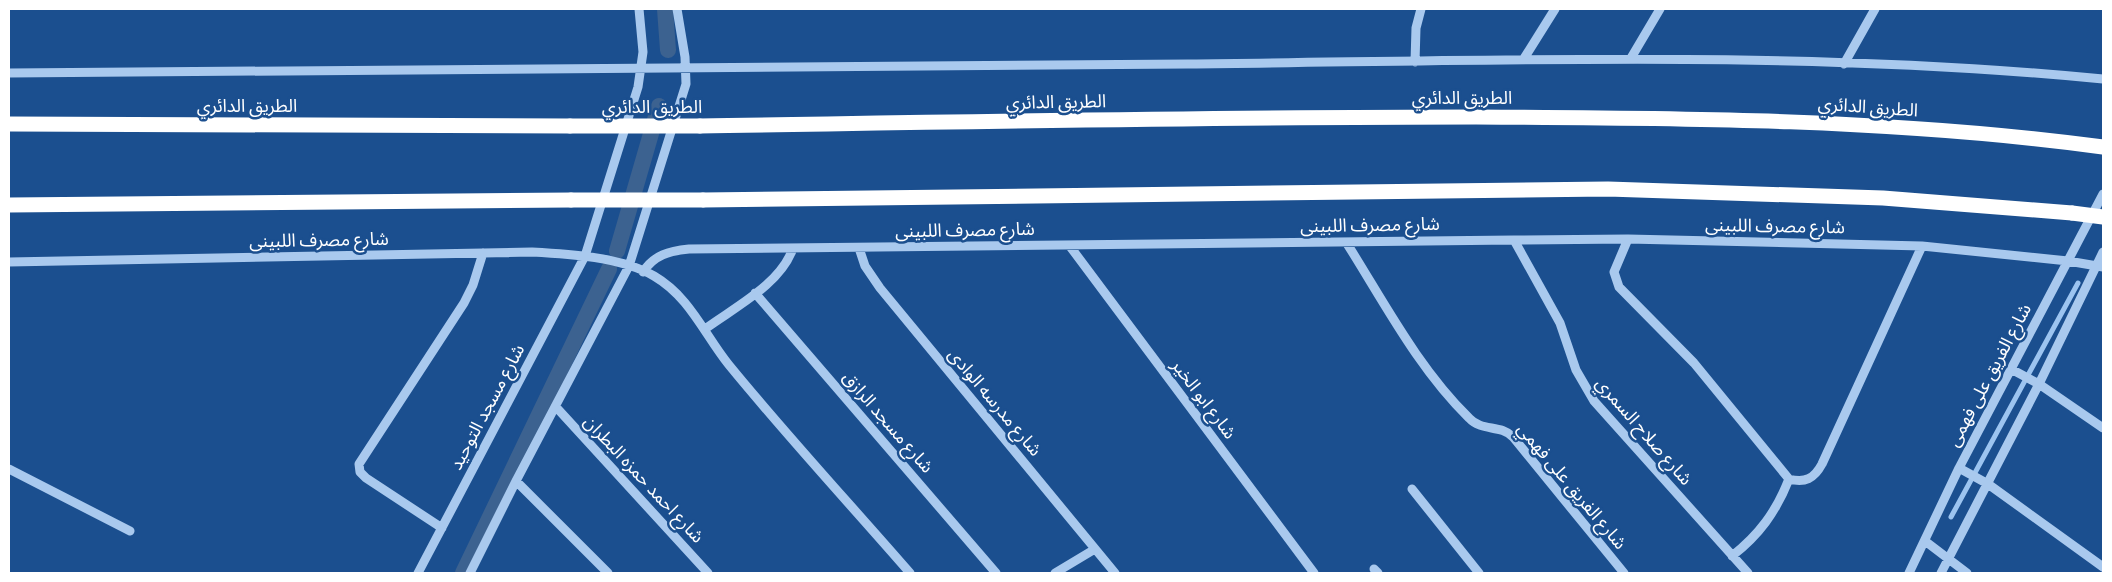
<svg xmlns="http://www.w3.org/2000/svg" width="2112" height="582" viewBox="0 0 2112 582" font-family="Manrope,'Noto Sans Arabic',sans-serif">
  <rect width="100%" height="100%" fill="#1b4f8f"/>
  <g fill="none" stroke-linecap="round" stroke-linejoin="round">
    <path stroke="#9cc4f0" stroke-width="5" d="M1951,517L2078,283"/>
    <path stroke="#3c6290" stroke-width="16" d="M665,9L668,50
      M617,251L659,106
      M463,573L609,269"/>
    <path stroke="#a9c9ee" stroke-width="9" d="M1631,58L1660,9
      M1523,60L1555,9
      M1415,62L1416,28L1421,9
      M1844,64L1875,9
      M9,73C402,72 795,69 1188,64C1493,61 1799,49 2103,79
      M1628,239L1614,272L1619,287L1694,363L1789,479C1805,483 1814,479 1822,464L1922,246
      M1514,240L1560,323L1576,370L1594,401L1748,573
      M1346,242C1384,302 1418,368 1469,418C1482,432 1500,424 1513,437L1624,573
      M1069,245L1314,573
      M859,248L865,266L880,288L1115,573
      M9,262L532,252C570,254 621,257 654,276C690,297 704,334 729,365C787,436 850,504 910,573
      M643,272C654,255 669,251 689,249L1514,240L1628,239L1922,246L2068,261L2103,267
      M755,293L996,573
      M705,329C735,307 781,284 793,248
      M2011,369L2039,384L2103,428
      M556,407L708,573
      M1959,468L1988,484L2103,567
      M9,469L130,531
      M516,481L608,573
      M1412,489L1479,573
      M442,528L366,478L360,472L359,464L464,303L473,285L483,253
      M1925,541L1967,573
      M1732,556C1759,535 1776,512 1789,479
      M1374,569L1378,573
      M418,573L585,256L638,87L643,52L639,9
      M470,573L516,481L629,266L686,84L685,57L677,9
      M1055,573L1095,549
      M1909,573L1959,468L2103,194
      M1941,573L2039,384L2103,252"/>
    <path stroke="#fff" stroke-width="15" d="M9,124L570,126
      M700,126C958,122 1217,117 1476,117C1686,118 1895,119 2103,147
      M703,200L1608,189L1883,198L2072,213
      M9,205L571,200"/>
    <path stroke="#fff" stroke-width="15" d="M570,126H700
      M571,200H703
      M2072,213L2103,217"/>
  </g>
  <g text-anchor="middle" stroke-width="5" stroke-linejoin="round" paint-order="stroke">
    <g font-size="18" fill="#fff" stroke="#1b4f8f">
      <text x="1462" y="104">الطريق الدائري</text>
      <text transform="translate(1056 102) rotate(-1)" y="6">الطريق الدائري</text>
      <text x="247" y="112">الطريق الدائري</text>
      <text x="652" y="113">الطريق الدائري</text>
      <text transform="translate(1868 107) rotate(4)" y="6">الطريق الدائري</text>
      <text transform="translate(1370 225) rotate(-1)" y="6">شارع مصرف اللبينى</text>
      <text transform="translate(1775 226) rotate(1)" y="6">شارع مصرف اللبينى</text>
      <text transform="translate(965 230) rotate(-1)" y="6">شارع مصرف اللبينى</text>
      <text transform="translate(319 240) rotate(-1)" y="6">شارع مصرف اللبينى</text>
      <text transform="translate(1989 375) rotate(-62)" y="6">شارع الفريق على فهمى</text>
      <text transform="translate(1204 399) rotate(53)" y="6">شارع ابو الخير</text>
      <text transform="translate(995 402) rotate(50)" y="6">شارع مدرسه الوادى</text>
      <text transform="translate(487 407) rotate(-62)" y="6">شارع مسجد التوحيد</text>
      <text transform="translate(888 422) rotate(49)" y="6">شارع مسجد الرازق</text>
      <text transform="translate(1644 431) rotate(49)" y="6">شارع صلاح السمري</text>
      <text transform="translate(644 479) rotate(47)" y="6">شارع احمد حمزه البطران</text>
      <text transform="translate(1572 486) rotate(50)" y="6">شارع الفريق على فهمي</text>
    </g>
  </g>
  <rect width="2112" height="582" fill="none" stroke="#ffffff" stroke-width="20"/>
</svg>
